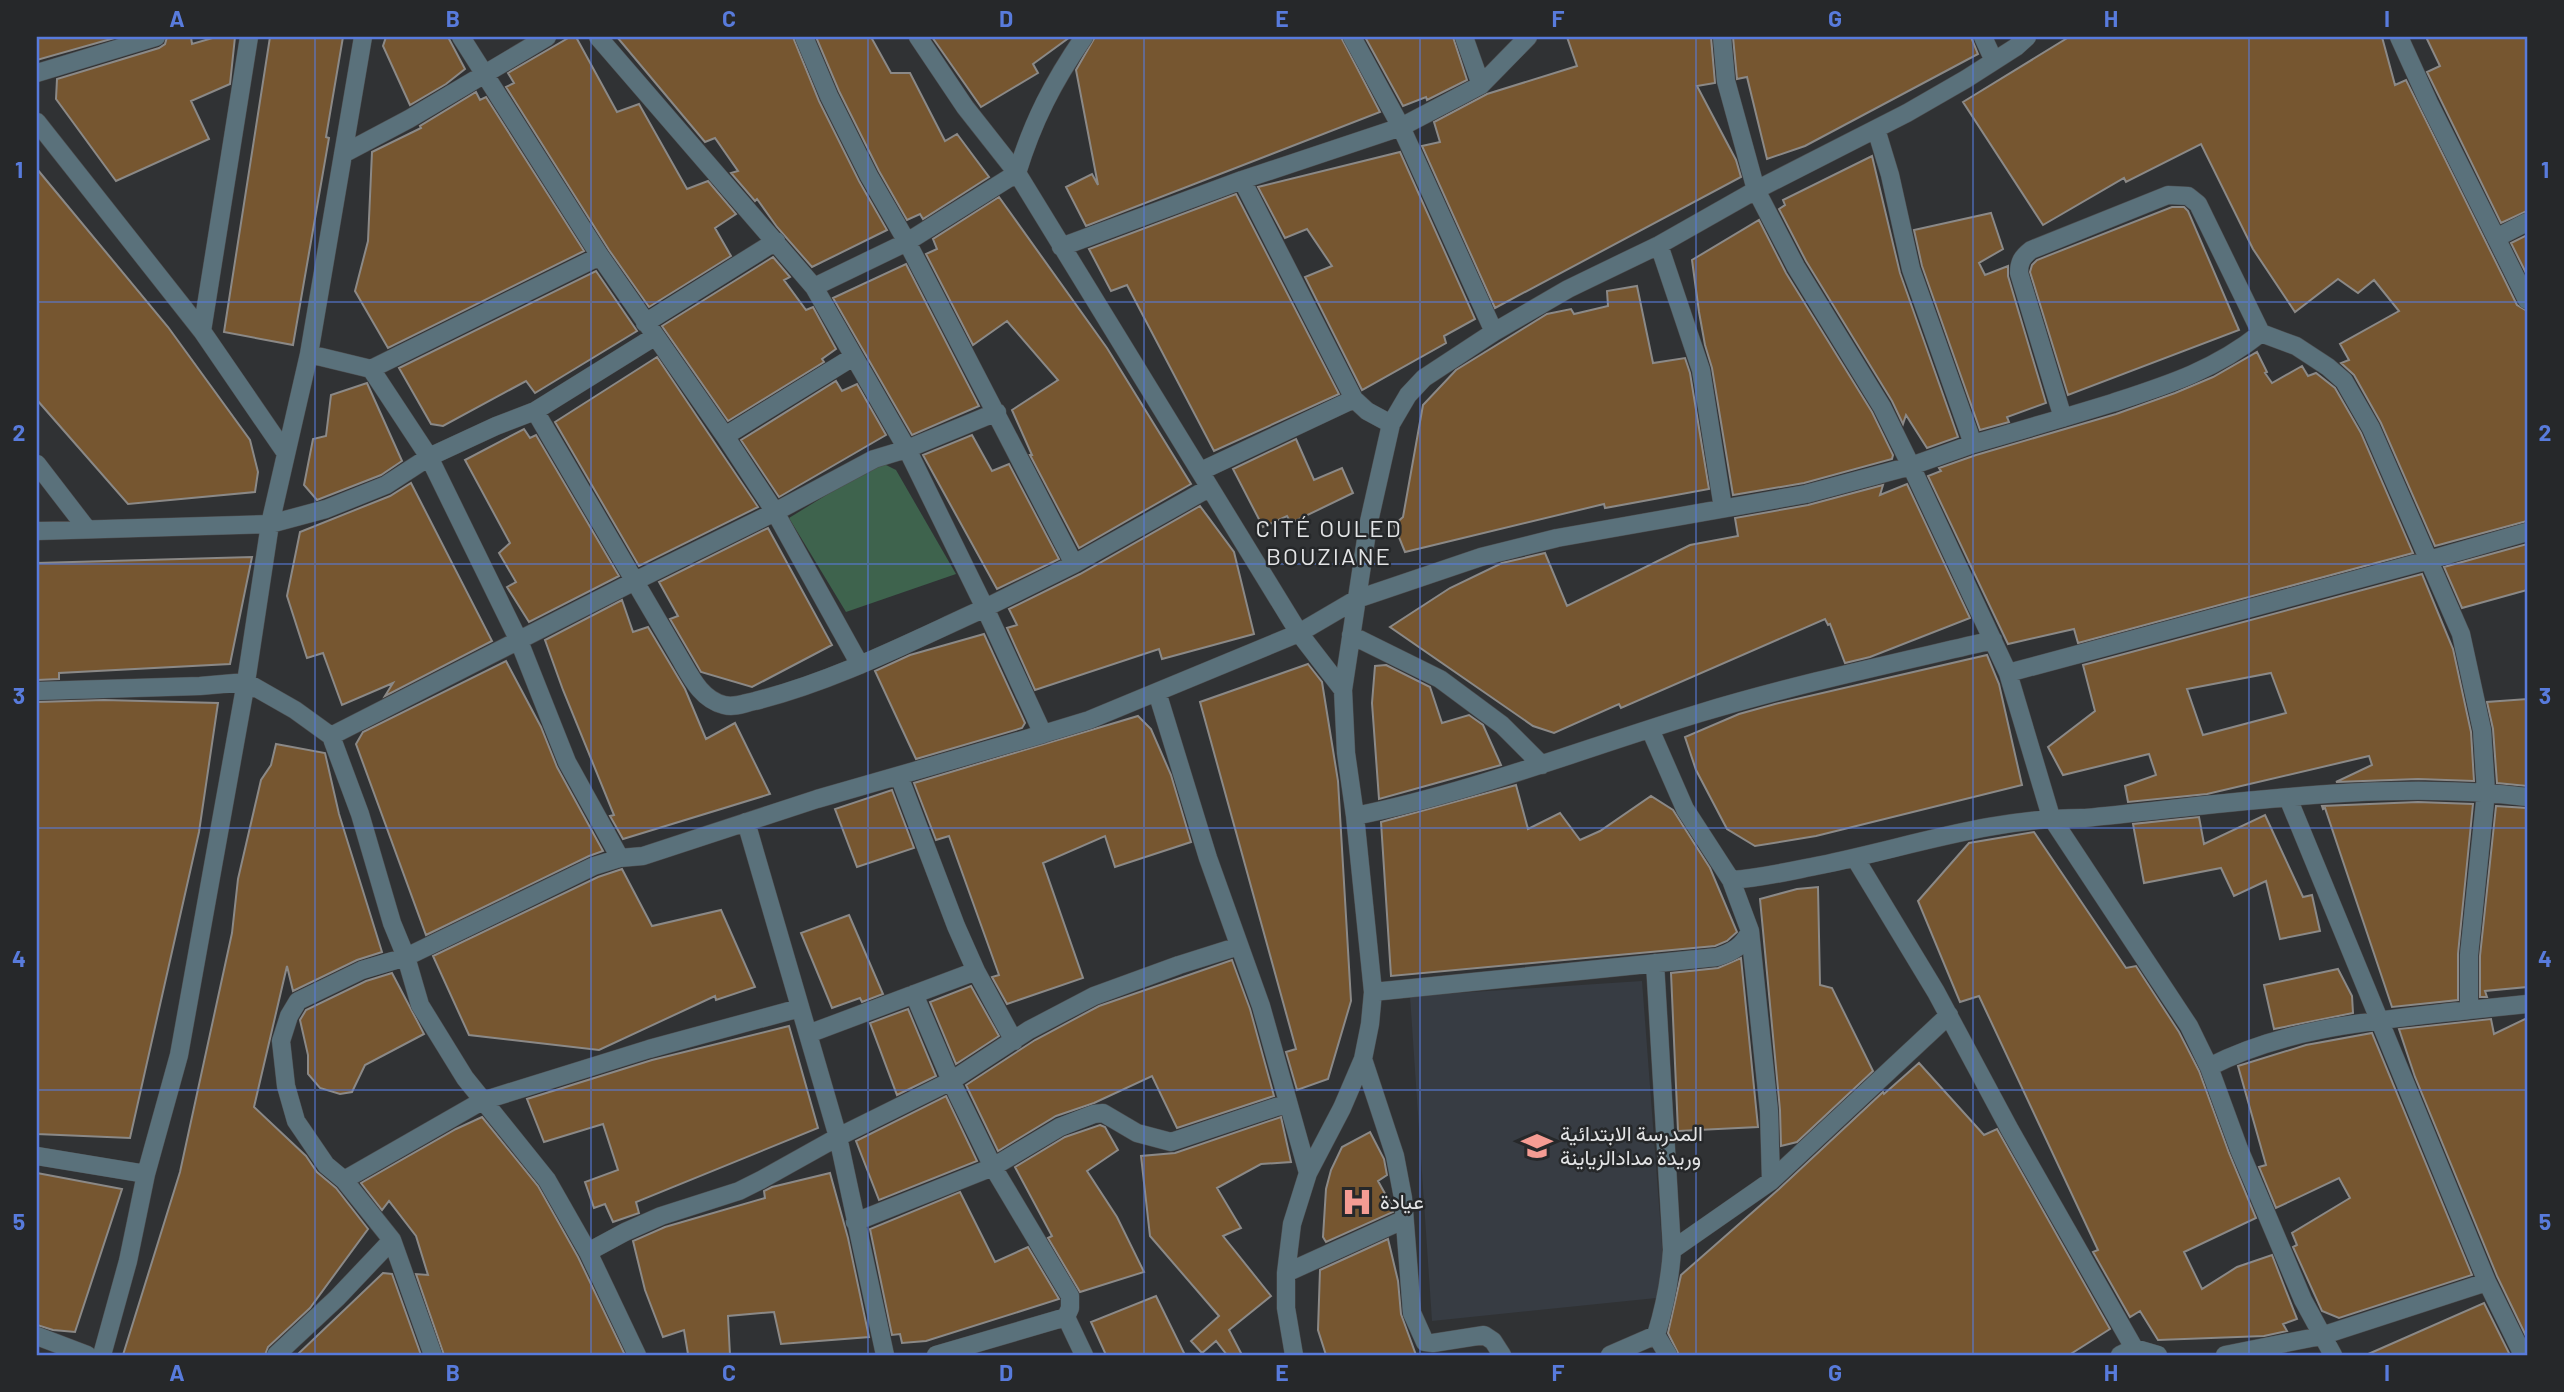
<svg xmlns="http://www.w3.org/2000/svg" width="2564" height="1392" viewBox="0 0 2564 1392" font-family="Barlow,Vazirmatn,sans-serif">
  <rect width="100%" height="100%" fill="#303234"/>
  <path fill="#373c43" d="M1642,981L1666,1297L1432,1321L1410,996Z"/>
  <path fill="#3e634d" d="M880,462L896,470L956,574L846,612L789,518Z"/>
  <path fill="#765630" stroke="#8b8987" stroke-width="2" fill-rule="evenodd" d="M37,37H118L37,60Z
    M167,37H191L192,44L216,37H235L230,84L191,101L209,139L116,181L56,99L57,79L159,48L165,44Z
    M270,37H343L326,137L329,138L293,345L224,332Z
    M386,37H448L465,69L446,84L410,105L383,46Z
    M570,37H576L617,112L639,104L687,189L708,181L736,214L715,228L731,256L649,307L609,250L506,87L514,83L508,73Z
    M617,37H793L819,101L859,181L887,230L812,267L777,227L757,199L755,201L731,173L738,171L715,138L705,142Z
    M816,37H871L891,73H910L945,141L957,134L989,177L923,219L920,214L907,220L879,171L839,91Z
    M932,37H1070L1033,64L1038,73L981,107Z
    M1095,37H1341L1380,112L1086,226L1066,187L1092,174L1098,185L1076,70Z
    M1365,37H1453L1467,80L1427,100L1426,97L1403,106Z
    M1567,37H1711L1715,83L1697,86L1736,160L1741,177L1495,308L1422,146L1440,142L1434,122L1487,94L1577,66Z
    M1733,37H1971L1978,54L1805,146L1767,159L1747,77L1737,79Z
    M2069,37H2382L2395,85L2406,80L2517,305L2527,311V521L2435,546L2381,423L2354,375L2341,363L2349,360L2340,344L2399,311L2374,280L2358,293L2338,279L2295,312L2253,249L2201,144L2126,182L2124,178L2043,225L1963,102Z
    M2426,37H2527V211L2501,223L2427,72L2440,66Z
    M476,92L480,100L486,97L584,251L388,348L355,291L368,241L372,152L421,128L420,126Z
    M1400,152L1475,319L1444,336L1446,343L1362,390L1305,277L1332,266L1307,229L1285,238L1258,187Z
    M1872,156L1900,273L1958,437L1927,448L1906,415L1903,424L1892,401L1806,261L1779,209L1785,205L1783,200Z
    M37,169L168,327L250,440L258,472L255,492L128,504L37,400Z
    M1236,194L1339,394L1214,451L1127,285L1111,291L1089,249Z
    M999,197L1107,348L1191,484L1079,548L1030,455H1032L1012,410L1058,380L1007,321L973,345L926,254L937,249L933,239Z
    M2172,207H2184L2188,211L2239,330L2068,395L2030,272L2032,265L2037,260Z
    M1991,213L2003,249L1979,263L1985,275L2008,266V276L2046,403L2007,417L2009,422L1980,430L1922,266L1914,230Z
    M1759,220L1786,273L1872,412L1893,455L1892,459L1804,483L1733,495L1712,368L1705,345L1699,312L1692,260Z
    M2527,235V275L2511,243Z
    M773,257L790,277L784,280L806,310L813,307L836,349L822,359L824,362L728,421L662,326Z
    M906,264L979,406L912,435L833,298Z
    M596,271L637,331L535,393L526,381L443,426L431,424L399,368Z
    M1637,286L1653,363L1685,358L1690,373L1709,489L1605,508L1604,504L1405,552L1394,525L1403,517L1423,405L1456,370L1547,314L1571,309L1574,314L1608,306L1607,291Z
    M2257,352L2267,372L2265,373L2272,383L2302,366L2308,376L2316,373L2335,388L2361,433L2413,553L2078,643L2074,629L2008,644L1928,476L1941,471L1939,468L1976,455L2116,414L2175,393L2213,377Z
    M657,357L758,507L639,566L555,422Z
    M836,381L842,391L857,384L886,435L779,497L741,440Z
    M367,383L402,461L381,475L317,500L304,485L313,439L326,436L331,395Z
    M524,429L530,438L536,435L619,576L529,622L507,587L516,582L499,553L510,543L465,460Z
    M972,435L992,471L1009,464L1059,559L997,589L923,455Z
    M1296,439L1314,480L1342,468L1353,493L1291,523L1287,516L1263,527L1233,469Z
    M411,483L492,641L385,696L393,683L342,705L323,653L307,658L287,596L300,532L390,496Z
    M1907,484L1970,618L1870,657L1845,663L1830,624L1828,625L1825,619L1621,708L1619,704L1554,733L1533,726L1390,627L1450,588L1502,563L1545,553L1567,606L1690,545L1738,536L1735,518L1808,505L1883,485L1880,495Z
    M1200,506L1234,552L1254,634L1162,659L1159,649L1035,690L1007,628L1017,625L1009,609L1080,574Z
    M768,528L832,645L752,687L701,672L670,619L678,616L659,582Z
    M2527,544V590L2462,608L2444,567Z
    M252,557L230,664L59,673V679L37,680V563Z
    M2422,574L2453,649L2471,732L2474,781L2418,779L2336,782L2372,765L2369,756L2207,794L2128,802L2125,786L2156,775L2149,754L2063,775L2048,747L2095,711L2083,665ZM2271,673L2286,713L2203,735L2187,689Z
    M622,600L633,632L648,627L685,689L706,739L735,723L770,794L623,839L610,816L614,815L563,690L545,640Z
    M984,634L1025,723L1022,728L916,759L875,671L910,655Z
    M1987,655L1999,684L2022,785L1816,836L1755,846L1727,829L1696,770L1685,737L1739,714L1775,704Z
    M506,661L541,727L557,767L603,851L589,856L426,935L356,744L363,732Z
    M1308,664L1322,682L1338,781L1351,1001L1328,1079L1297,1090L1286,1052L1296,1049L1200,702Z
    M1386,665L1430,687L1442,723L1469,715L1483,725L1501,765L1379,799L1372,703L1375,666Z
    M2527,699V786L2497,783L2493,729L2487,702Z
    M104,700L218,703L199,832L130,1138L37,1134V702Z
    M1138,716L1151,729L1171,775L1191,842L1115,867L1105,836L1043,863L1083,978L1007,1004L992,977L999,975L949,836L936,840L914,783Z
    M276,744L325,753L339,814L382,952L357,960L293,991L287,966L254,1107L306,1156L317,1172L336,1188L368,1229L310,1308L268,1347L265,1355H123L180,1172L232,933L238,879L261,780L271,765Z
    M1516,785L1528,829L1560,813L1580,840L1600,831L1651,796L1673,810L1710,868L1737,932L1727,941L1715,946L1391,976L1381,822Z
    M892,790L914,848L857,867L835,809Z
    M2418,802L2473,804L2458,954V1000L2392,1007L2325,808L2323,809L2322,806Z
    M2496,806L2527,808V987L2485,991L2487,997H2480V956Z
    M2265,815L2303,897L2312,895L2320,931L2280,939L2266,881L2234,896L2221,868L2144,883L2133,824L2199,817L2204,844Z
    M2034,832L2126,968L2136,966L2179,1032L2199,1071L2229,1153L2256,1218L2184,1252L2202,1289L2237,1267L2272,1255L2297,1319L2283,1324L2287,1331L2264,1336L2158,1340L2140,1311L2130,1317L2093,1252L2098,1250L1979,996L1960,1002L1918,901L1969,843Z
    M622,869L652,926L721,910L755,987L716,1000L715,996L599,1050L469,1035L433,956L598,877Z
    M1818,887L1820,985L1832,988L1873,1071L1797,1142L1781,1146L1780,1110L1760,899L1797,889Z
    M849,915L883,994L862,1002L860,998L832,1008L801,933Z
    M1741,958L1758,1127L1678,1131L1671,973L1718,968Z
    M1232,960L1250,1009L1274,1096L1177,1128L1152,1076L1094,1103L1056,1116L998,1151L966,1085L1035,1040L1099,1006Z
    M2338,969L2352,996L2353,1013L2274,1029L2264,985Z
    M392,973L424,1034L365,1065L352,1092L340,1094L320,1088L308,1074V1055L300,1020L306,1010L366,981Z
    M971,986L999,1036L956,1064L930,1002Z
    M908,1009L936,1076L897,1095L870,1023Z
    M2527,1018V1338L2497,1276L2415,1077L2399,1029L2491,1019L2494,1034Z
    M789,1026L818,1128L636,1202L639,1213L613,1222L605,1204L594,1208L585,1182L618,1170L603,1124L544,1142L527,1099L652,1060Z
    M2372,1033L2472,1275L2339,1318L2322,1311L2293,1247L2297,1245L2292,1233L2350,1198L2339,1178L2276,1208L2259,1167L2266,1165L2238,1066L2306,1045Z
    M1919,1063L1984,1135L1997,1129L2110,1329L2069,1355H1679L1668,1333L1681,1275L1779,1189L1883,1092L1884,1094Z
    M946,1096L977,1161L879,1200L856,1141Z
    M482,1117L538,1186L578,1257L625,1355H444L416,1274L428,1275L416,1236L389,1201L382,1210L361,1183L456,1129Z
    M1281,1117L1291,1162L1261,1164L1217,1188L1241,1228L1223,1236L1271,1296L1229,1330L1242,1355H1227L1216,1341L1202,1353L1191,1341L1219,1316L1150,1236L1141,1156L1175,1153Z
    M1100,1125L1105,1127L1118,1150L1087,1171L1117,1217L1144,1272L1080,1292L1048,1238L1052,1236L1015,1167L1065,1137Z
    M1370,1132L1384,1159L1387,1175L1378,1181L1392,1206L1393,1212L1326,1242L1323,1237L1326,1189L1331,1170L1342,1147Z
    M37,1173L122,1189L75,1332L53,1330L37,1325Z
    M830,1173L848,1238L869,1337L781,1344L774,1312L728,1316L730,1355L688,1354L684,1330L663,1337L645,1290L633,1241L665,1227L765,1198L764,1191L772,1187Z
    M960,1192L995,1262L1028,1247L1059,1299L926,1341L902,1343L900,1334L892,1335L870,1229Z
    M1388,1239L1398,1281L1401,1314L1416,1355H1326L1318,1330L1320,1270Z
    M383,1273L392,1274L421,1355H297Z
    M1156,1296L1185,1355H1106L1091,1322Z
    M2484,1303L2510,1355H2366Z"/>
  <g fill="none" stroke-linecap="round" stroke-linejoin="round">
    <g stroke="#4d4e50" stroke-width="19">
      <path id="minor" d="M461,37L600,256L725,436L775,512L860,665
        M804,37L829,96L869,176L907,242L1074,564
        M1084,37C1053,82 1033,121 1017,173L1299,633L1343,690
        M1352,37L1401,127L1494,332
        M1464,37L1481,85
        M1722,37L1726,81L1756,190L1796,267L1882,407L1911,466L1973,444
        M1983,37L1994,61
        M2399,37L2429,103L2527,300
        M37,73L156,37
        M37,122L202,331L285,452
        M1876,129L1890,175L1911,269L1973,444C2019,431 2066,417 2112,403C2167,385 2215,370 2261,333L2198,204L2188,196L2168,195L2031,250C2022,257 2019,262 2019,273L2063,418
        M343,154L409,119L547,37
        M1242,180L1354,399L1367,411L1391,424
        M2496,238L2527,222
        M1659,245L1701,370L1723,508
        M1061,247L1242,180L1401,127L1481,85L1528,37
        M814,287L907,242L1017,173L965,107L918,37
        M645,323L776,241
        M202,331L249,37
        M309,354L371,369L600,256
        M535,411L654,337
        M725,436L853,357
        M37,464L87,529
        M1201,471L1354,399
        M1209,488L1074,564L985,608L1043,734L1089,720L1299,633L1357,599L1481,557L1557,538L1806,494L1911,466L2008,673L2051,817L2189,1026L2209,1067L2239,1149L2303,1300L2333,1355
        M37,531L270,524L326,509L386,485L429,457L496,426L535,411L678,655C690,675 700,699 724,705C735,708 744,703 755,701C835,681 910,642 985,608L907,449L814,287L598,37
        M1351,635L1440,679L1502,725L1542,765
        M2008,673L2429,560L2527,532
        M37,691L200,686L246,682L295,710L331,736L360,814L392,923L406,957L420,1005L465,1078L547,1180L588,1252L637,1355
        M1157,692L1208,858L1261,1006L1308,1173
        M1650,729L1685,809L1731,880
        M331,736L635,581L775,512L874,459L907,449L997,412
        M899,776L956,926L976,971L1014,1041
        M2288,798L2487,1282L2523,1355
        M1355,816C1473,792 1585,748 1700,713C1796,684 1895,663 1993,640
        M746,822L838,1137L885,1355
        M620,858L643,856L817,799L1043,734
        M1855,858L1936,992L2010,1130L2134,1348
        M1750,931L1769,1111L1771,1181
        M1373,992L1717,957C1733,952 1743,946 1750,931L1731,880C1762,878 1790,871 1821,865C1909,847 1994,817 2085,818C2228,804 2385,779 2527,797
        M914,994L951,1081L993,1167L1070,1296V1308L1066,1317
        M2469,1010L2527,1004
        M808,1034L976,971
        M1363,1059L1395,1156L1403,1198L1412,1313L1425,1342L1433,1343L1484,1335L1493,1341L1502,1355
        M2209,1067C2288,1026 2382,1020 2469,1010V955L2486,792L2482,730L2461,634L2371,428L2344,381L2328,367L2296,346L2261,333
        M37,1156L146,1174
        M344,1180L326,1165L296,1121L286,1086L281,1041L289,1016L298,1001L362,970L406,957L594,866L620,858L567,762L519,641L429,457L371,369
        M855,1222L993,1167L1060,1127L1094,1114L1103,1113L1137,1133L1171,1142L1288,1103
        M1672,1250L1771,1181L1949,1015
        M588,1252L625,1232L661,1216L739,1191L761,1180L838,1137L951,1081L1029,1030L1094,996L1179,965L1239,946
        M1286,1273L1403,1220
        M1656,1335L1668,1355
        M37,1336L87,1355
        M102,1355L128,1261L146,1174L179,1055L246,682L270,524L309,354L363,37
        M276,1355L337,1298L392,1240
        M433,1355L392,1240L344,1180L482,1101L649,1049L800,1008
        M936,1355L1066,1317L1084,1355
        M1294,1355L1286,1308V1273L1292,1224L1308,1173L1342,1108L1363,1059L1370,1024L1373,992L1355,816L1346,753L1343,690L1368,526L1391,424L1408,395L1424,378L1494,332L1568,289L1659,245L1756,190L1907,113L1966,79L2016,47L2027,37
        M1610,1355L1656,1335C1665,1306 1670,1280 1672,1250L1655,963
        M2120,1355L2134,1348L2158,1355
        M2225,1355L2321,1336L2487,1282"/>
    </g>
    <use href="#minor" stroke="#5a717b" stroke-width="18"/>
  </g>
  <path fill="none" stroke="#587bdc" stroke-width="2" stroke-opacity="0.55" d="M315,37V1355M591,37V1355M868,37V1355M1144,37V1355M1420,37V1355M1696,37V1355M1973,37V1355M2249,37V1355M37,302H2527M37,564H2527M37,828H2527M37,1090H2527"/>
  <defs>
    <g id="school-bare" transform="scale(2.415)"><path d="M0-5L7-2L0 1L-7-2ZM-4 1L0 2.5L4 1V4Q0 6-4 4Z" fill="#f59c93" stroke="#26282a" stroke-width="2.5" paint-order="stroke"/></g>
    <g id="hospital-bare" transform="scale(2.415)"><path d="M-5-5h3v3.5h4V-5h3V5h-3V1.5h-4V5h-3Z" fill="#f59c93" stroke="#26282a" stroke-width="2.5" paint-order="stroke"/></g>
  </defs>
  <g fill-rule="evenodd">
    <use href="#school-bare" x="1537" y="1146"/>
    <use href="#hospital-bare" x="1357" y="1202"/>
  </g>
  <g text-anchor="middle" stroke-width="5" stroke-linejoin="round" paint-order="stroke">
    <g font-size="21" fill="#e3e4e6" stroke="#26282a" text-anchor="start">
      <text x="1560" y="1141">المدرسة الابتدائية<tspan x="1560" dy="24">وريدة مدادالزياينة</tspan></text>
      <text x="1380" y="1209">عيادة</text>
    </g>
    <g font-size="24" letter-spacing="2" fill="#e3e4e6" stroke="#26282a">
      <text x="1329" y="537">CITÉ OULED<tspan x="1329" dy="28">BOUZIANE</tspan></text>
    </g>
  </g>
  <rect width="2564" height="1392" fill="none" stroke="#26282a" stroke-width="77"/>
  <rect x="38" y="38" width="2488" height="1316" fill="none" stroke="#587bdc" stroke-width="2.5"/>
  <g font-size="23" text-anchor="middle" font-weight="bold" fill="#587bdc">
    <text x="177" y="27">A</text>
    <text x="453" y="27">B</text>
    <text x="729" y="27">C</text>
    <text x="1006" y="27">D</text>
    <text x="1282" y="27">E</text>
    <text x="1558" y="27">F</text>
    <text x="1835" y="27">G</text>
    <text x="2111" y="27">H</text>
    <text x="2387" y="27">I</text>
    <text x="19" y="178">1</text>
    <text x="2545" y="178">1</text>
    <text x="19" y="441">2</text>
    <text x="2545" y="441">2</text>
    <text x="19" y="704">3</text>
    <text x="2545" y="704">3</text>
    <text x="19" y="967">4</text>
    <text x="2545" y="967">4</text>
    <text x="19" y="1230">5</text>
    <text x="2545" y="1230">5</text>
    <text x="177" y="1381">A</text>
    <text x="453" y="1381">B</text>
    <text x="729" y="1381">C</text>
    <text x="1006" y="1381">D</text>
    <text x="1282" y="1381">E</text>
    <text x="1558" y="1381">F</text>
    <text x="1835" y="1381">G</text>
    <text x="2111" y="1381">H</text>
    <text x="2387" y="1381">I</text>
  </g>
</svg>
